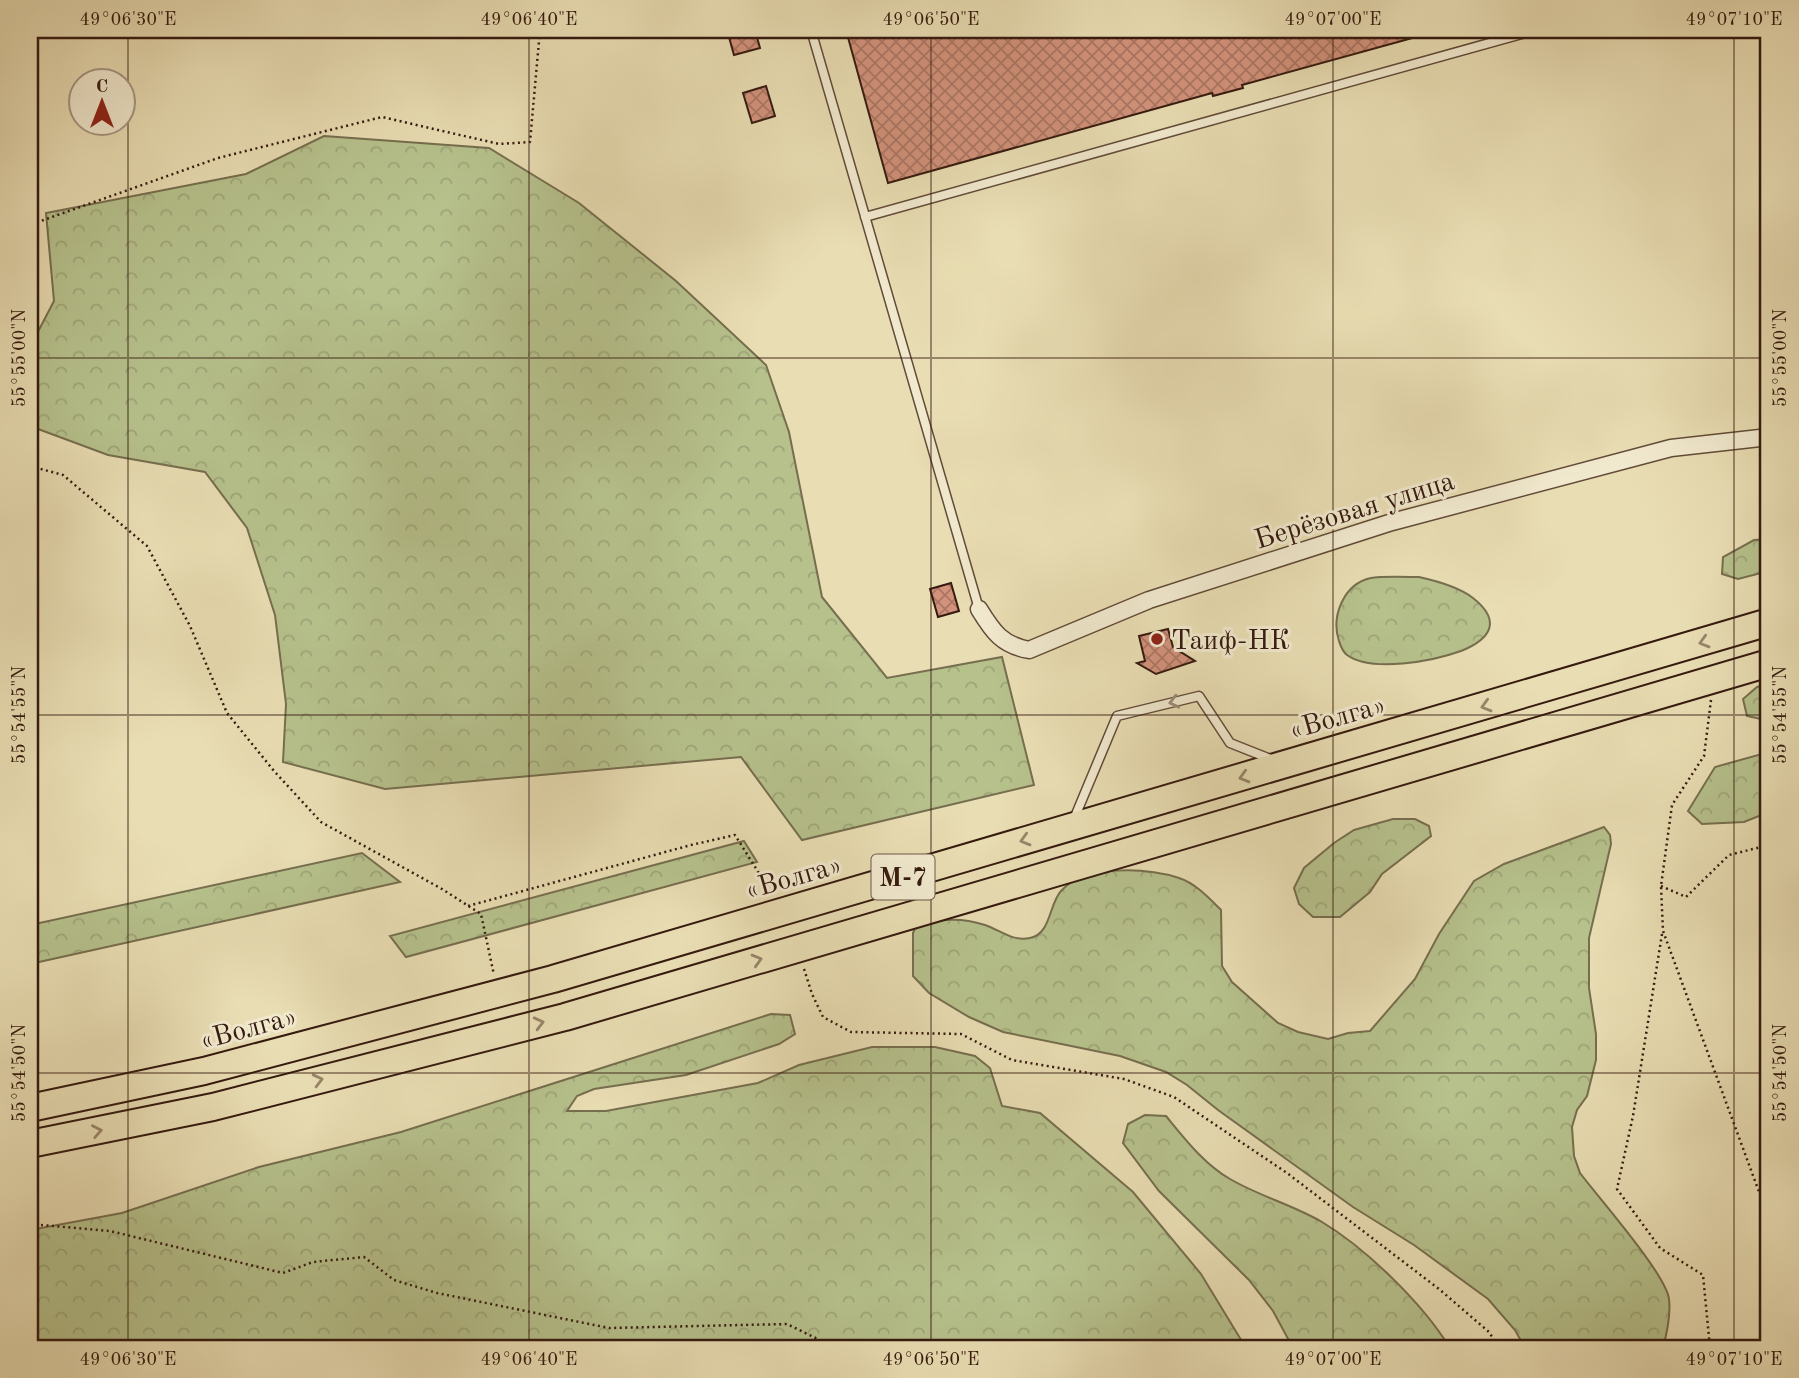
<svg xmlns="http://www.w3.org/2000/svg" width="1799" height="1378" viewBox="0 0 1799 1378" font-family="'Old Standard TT',serif">
  <defs>
    <pattern id="forest-crowns" width="20" height="18" patternUnits="userSpaceOnUse" patternTransform="scale(1.75)"><rect width="20" height="18" fill="#b6c18c"/><path d="M2 6a3 3 0 1 1 6 0M12 15a3 3 0 1 1 6 0" fill="none" stroke="#9da578"/></pattern>
    <pattern id="building-cross-hatch" width="8" height="8" patternUnits="userSpaceOnUse" patternTransform="scale(1.75)"><rect width="8" height="8" fill="#d2927b"/><path d="M0 0l8 8M0 8l8-8" fill="none" stroke="#ab7663"/></pattern>
  </defs>
  <rect width="100%" height="100%" fill="#e9ddb3"/>
  <filter id="stains"><feTurbulence type="fractalNoise" baseFrequency=".00286" numOctaves="4"/><feColorMatrix values="0 0 0 0 .2 0 0 0 0 .09 0 0 0 0 .02 0 0 0 .5 -.17"/></filter>
  <radialGradient id="worn" r=".72"><stop offset=".6" stop-color="#630" stop-opacity="0"/><stop offset="1" stop-color="#630" stop-opacity=".3"/></radialGradient>
  <path fill="url(#forest-crowns)" stroke="#766e4e" stroke-width="2" d="M324,136L489,148L579,203L676,281L766,365L789,432L822,597L887,678L1002,657L1034,785L802,840L741,757L385,789L283,762L286,704L275,615L247,528L205,472L108,455L30,426V347L54,301L46,213L246,174Z
    M1769,539V571L1738,579L1722,574L1723,557L1754,540Z
    M1419,577C1437,581 1459,587 1473,598C1502,621 1491,639 1461,651C1433,661 1372,673 1347,655C1342,651 1341,647 1339,641C1331,617 1343,584 1371,578C1380,576 1408,577 1419,577Z
    M1769,684V718L1765,720L1747,716L1743,699L1757,687Z
    M1769,752V812L1744,822L1702,824L1688,811L1715,767Z
    M1393,819H1415L1429,826L1431,836L1382,874L1370,892L1340,917H1313L1299,904L1294,888L1304,868L1334,843L1354,830Z
    M1604,827L1610,835L1611,844L1589,938V988L1596,1034V1060L1587,1096L1577,1110L1572,1127L1574,1156L1580,1173C1598,1197 1666,1274 1669,1299C1671,1315 1667,1333 1663,1348H1525L1515,1330L1488,1299L1414,1245L1353,1207L1218,1110L1187,1085L1166,1072L1120,1056L1003,1032L969,1017L929,993L913,976V933L916,926C942,919 959,917 985,925C1000,930 1013,942 1030,938C1051,934 1049,904 1061,891C1085,864 1147,868 1179,878C1195,883 1209,898 1221,910L1222,966L1232,982L1278,1023L1298,1032L1328,1039L1348,1033L1370,1031L1415,979L1439,934L1474,881L1504,864Z
    M744,841L757,862L406,957L390,936Z
    M362,853L400,882L30,964V925Z
    M771,1014L790,1015L795,1034L779,1044L686,1075L594,1089L577,1096L567,1111H606L758,1083L799,1065L872,1047H935L975,1056L990,1068L1002,1106L1040,1113L1133,1192L1201,1274L1246,1348H30V1230L122,1213L259,1167L401,1132Z
    M1145,1115L1166,1116C1185,1139 1204,1164 1230,1179C1259,1196 1293,1205 1322,1222C1367,1249 1423,1304 1450,1348H1293L1273,1311L1249,1280L1159,1191L1123,1143L1128,1124Z"/>
  <path fill="url(#building-cross-hatch)" stroke="#351a0f" stroke-width="2" d="M727,30H755L760,48L734,55Z
    M846,30H1427V34L1242,85L1243,88L1213,96L1212,93L888,183Z
    M766,86L775,116L752,123L743,93Z
    M951,583L959,611L938,617L930,589Z
    M1168,629L1173,647L1195,661L1156,674L1137,663L1145,661L1139,636Z"/>
  <g fill="none" stroke-linecap="round" stroke-linejoin="round">
    <g stroke="#624b38" stroke-width="11">
      <path id="service" d="M811,30L979,609
        M865,217L1536,30
        M1074,819L1117,716L1199,696L1230,743L1273,760"/>
    </g>
    <g stroke="#624b38" stroke-width="19">
      <path id="minor" d="M979,609C993,632 1002,645 1029,650L1149,600L1392,522L1671,448L1769,437"/>
    </g>
    <g stroke="#351a0f" stroke-width="30">
      <path id="trunk" d="M30,1108L204,1071L553,979L1769,622
        M30,1144L213,1107L565,1017L1769,663"/>
    </g>
    <path stroke="#351a0f" stroke-width="2.5" stroke-dasharray="2 3.5" stroke-linecap="butt" d="M30,238L38,222L218,158L382,117L499,144L530,142L540,30
      M30,466L63,475L147,546L190,626L227,713L274,771L321,822L442,889L481,914L494,975
      M1711,700L1704,756L1672,805L1661,886L1663,931L1769,1219
      M1661,886L1686,897L1729,855L1769,845
      M468,906L691,845L735,835L772,894
      M1662,934L1633,1116L1617,1189L1660,1248L1703,1275L1710,1348
      M804,969L812,994L823,1017L851,1032L961,1034L1012,1060L1124,1079L1174,1097L1287,1173L1439,1289L1489,1332L1499,1348
      M30,1224L110,1231L283,1273L313,1262L364,1257L394,1280L437,1293L609,1328L787,1324L836,1348"/>
    <use href="#service" stroke="#f1e9ce" stroke-width="8"/>
    <use href="#minor" stroke="#f1e9ce" stroke-width="16"/>
    <use href="#trunk" stroke="#e9ddb3" stroke-width="26"/>
  </g>
  <defs><path id="oneway-chevron" d="M-2-3.5L2.5 0L-2 3.5" fill="none" stroke-width="1.6" stroke-linecap="round" stroke-linejoin="round" transform="scale(1.75)"/></defs>
  <g stroke="#988569">
    <use href="#oneway-chevron" transform="translate(1704 642) rotate(164)"/>
    <use href="#oneway-chevron" transform="translate(1486 706) rotate(164)"/>
    <use href="#oneway-chevron" transform="translate(1244 777) rotate(164)"/>
    <use href="#oneway-chevron" transform="translate(1025 840) rotate(164)"/>
    <use href="#oneway-chevron" transform="translate(757 960) rotate(-16)"/>
    <use href="#oneway-chevron" transform="translate(539 1023) rotate(-14)"/>
    <use href="#oneway-chevron" transform="translate(318 1080) rotate(-14)"/>
    <use href="#oneway-chevron" transform="translate(97 1131) rotate(-11)"/>
  </g>
  <use stroke="#9c8c78" href="#oneway-chevron" transform="translate(1174 702) rotate(166)"/>
  <path fill="none" stroke="#351a0f" stroke-width="2" stroke-opacity="0.45" d="M128,30V1348M529,30V1348M931,30V1348M1333,30V1348M1734,30V1348M30,358H1769M30,715H1769M30,1073H1769"/>
  <circle fill="#8f2418" stroke="#f1e9ce" stroke-width="2.5" cx="1157" cy="639" r="7"/>
  <g text-anchor="middle" stroke-width="6" stroke-linejoin="round" paint-order="stroke">
    <rect fill="#f1e9ce" stroke="#6d5848" stroke-width="2" x="871.5" y="854.5" width="63" height="45" rx="5"/>
    <g font-size="26" font-weight="bold" fill="#351a0f">
      <text x="903" y="886">М-7</text>
    </g>
    <g font-size="28" fill="#351a0f" stroke="#f1e9ce">
      <text transform="translate(1354 509) rotate(-17)" y="10">Берёзовая улица</text>
      <text transform="translate(1337 716) rotate(-16)" y="10">«Волга»</text>
      <text transform="translate(793 876) rotate(-16)" y="10">«Волга»</text>
      <text transform="translate(248 1027) rotate(-15)" y="10">«Волга»</text>
    </g>
    <g font-size="28" fill="#351a0f" stroke="#f1e9ce" text-anchor="start">
      <text x="1171" y="649">Таиф-НК</text>
    </g>
  </g>
  <rect width="1799" height="1378" fill="none" stroke="#e9ddb3" stroke-width="77"/>
  <g transform="translate(102 102)"><circle r="33" fill="#f1e9ce" stroke="#a69682" stroke-width="2"/>
  <path d="M0-5L12 26L0 18L-12 26Z" fill="#8f2418"/>
  <text y="-10" font-size="19" font-weight="bold" text-anchor="middle" fill="#351a0f">С</text>
  </g>
  <rect x="38" y="38" width="1722" height="1302" fill="none" stroke="#351a0f" stroke-width="2.5"/>
  <g font-size="18" text-anchor="middle" fill="#351a0f">
    <text x="128" y="25">49°06'30"E</text>
    <text x="529" y="25">49°06'40"E</text>
    <text x="931" y="25">49°06'50"E</text>
    <text x="1333" y="25">49°07'00"E</text>
    <text x="1734" y="25">49°07'10"E</text>
    <text transform="translate(19 358) rotate(-90)" y="6">55°55'00"N</text>
    <text transform="translate(1780 358) rotate(-90)" y="6">55°55'00"N</text>
    <text transform="translate(19 715) rotate(-90)" y="6">55°54'55"N</text>
    <text transform="translate(1780 715) rotate(-90)" y="6">55°54'55"N</text>
    <text transform="translate(19 1073) rotate(-90)" y="6">55°54'50"N</text>
    <text transform="translate(1780 1073) rotate(-90)" y="6">55°54'50"N</text>
    <text x="128" y="1365">49°06'30"E</text>
    <text x="529" y="1365">49°06'40"E</text>
    <text x="931" y="1365">49°06'50"E</text>
    <text x="1333" y="1365">49°07'00"E</text>
    <text x="1734" y="1365">49°07'10"E</text>
  </g>
  <rect width="100%" height="100%" filter="url(#stains)"/>
  <rect width="100%" height="100%" fill="url(#worn)"/>
</svg>
